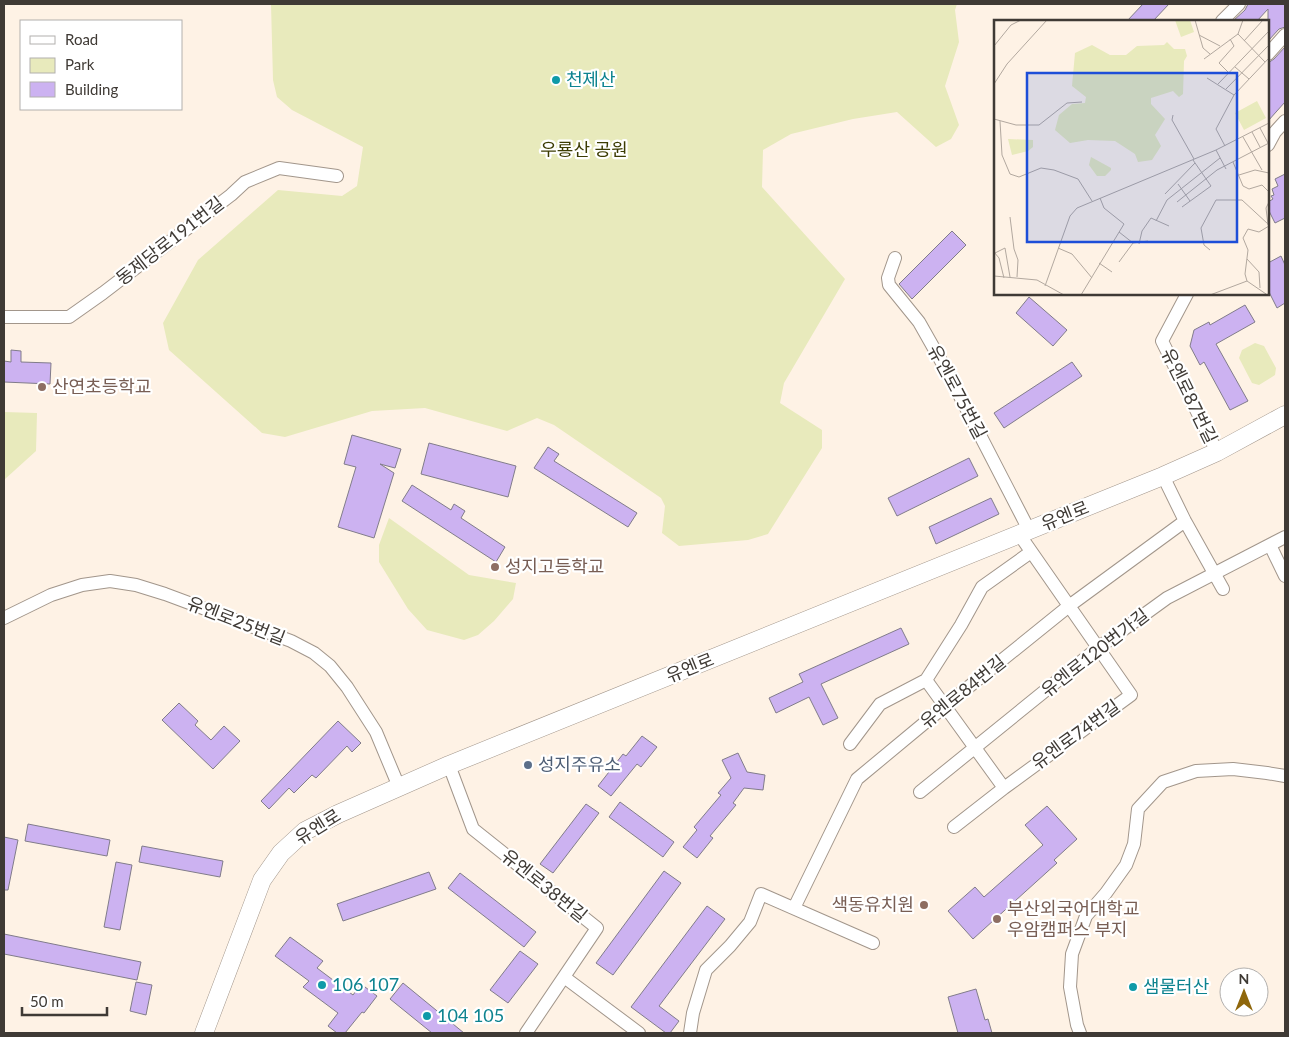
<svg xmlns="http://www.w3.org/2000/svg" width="1289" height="1037" viewBox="0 0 1289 1037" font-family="Lato,'Noto Sans KR',sans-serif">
  <rect width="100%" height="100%" fill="#fef2e5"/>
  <path fill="#e8eabc" d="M271,4H957L955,10L959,42L945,86L959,125L951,139L936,147L897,112L853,119L791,134L763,150L762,187L845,279L784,383L780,403L822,430V448L768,534L748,540L679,546L662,533L665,506L661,498L554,425L537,418L507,431L425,408L372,411L285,437L262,433L169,350L163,323L198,260L278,190L342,196L357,186L363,147L292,110L277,97L273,80Z
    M1255,343L1264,346L1276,368L1275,375L1259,385L1252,383L1239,358L1242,350Z
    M4,412L37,413L36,451L4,480Z
    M389,518L469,575L516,583L513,599L494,621L478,635L464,640L427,630L408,609L379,562V545Z"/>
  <path fill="#ccb2f1" stroke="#817c8a" d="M1143,4H1169L1153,21H1127Z
    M1248,4H1285V27L1279,29L1268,41V9L1257,21H1233L1245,10Z
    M1285,47V102L1268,121V63L1274,59Z
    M1285,174V218L1275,223L1268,209V202L1273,199L1271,196L1274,195L1272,189L1278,186L1275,179Z
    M952,231L966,245L912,299L899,284Z
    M1281,256L1285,265V303L1277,308L1268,290V263Z
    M1029,297L1067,330L1053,346L1016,313Z
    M1245,305L1255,322L1216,344L1248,401L1230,410L1204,362L1200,365L1190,346L1194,330L1209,322L1210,325Z
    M11,350L21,351V362L51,363L50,384L4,382V361L11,362Z
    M1072,362L1082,376L1004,428L994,413Z
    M352,435L401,449L395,468L380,464L394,473L374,538L338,527L356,467L344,464Z
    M429,443L516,466L508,497L421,474Z
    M548,447L559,454L554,461L637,513L628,527L534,468Z
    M969,458L978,476L897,516L888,498Z
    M412,485L451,510L454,504L465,511L461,518L505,547L496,562L402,501Z
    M991,498L999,514L936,544L929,527Z
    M901,628L909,644L821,684L838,718L823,725L809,697L776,713L769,698L803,682L799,674Z
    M179,703L198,721L195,725L211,740L224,726L240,741L213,769L162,720Z
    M338,721L361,743L352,752L347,746L316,778L312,775L294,793L289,788L269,809L261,801Z
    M642,736L657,747L641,767L637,764L611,796L598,786L623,754L626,756Z
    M738,753L747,772L765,775L763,790L744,788L733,803L736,805L710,836L713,838L697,858L683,847L697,830L694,827L721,795L718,793L731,778L722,760Z
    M620,802L674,842L663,857L609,817Z
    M586,804L599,813L553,873L540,864Z
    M1047,806L1077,839L1054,860L1057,863L973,939L948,911L975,887L984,897L1043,845L1025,825Z
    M28,824L110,840L107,856L25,841Z
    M4,837L18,840L8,890H4Z
    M142,846L223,861L220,877L139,862Z
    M116,862L132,865L120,930L104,927Z
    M664,871L681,883L613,975L596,963Z
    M429,872L436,889L343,921L337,904Z
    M460,873L536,932L524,947L448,888Z
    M707,906L725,919L659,1006L679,1021L670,1033H666L631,1007Z
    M4,934L141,962L137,980L4,954Z
    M290,937L323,961L317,968L353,995L361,984L377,996L364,1013L362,1012L345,1033H337L328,1026L338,1013L303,987L309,981L275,956Z
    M520,951L538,964L508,1003L490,990Z
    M136,982L152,985L146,1015L130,1011Z
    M403,983L464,1033H432L390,999Z
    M976,989L985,1020L988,1019L992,1033H958L948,997Z"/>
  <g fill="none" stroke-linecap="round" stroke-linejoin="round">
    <g stroke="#a2968b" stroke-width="14">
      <path id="street" d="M1222,21L1239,4
        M1268,54L1285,35
        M1268,145L1275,132L1285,121
        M895,258L888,278L889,285L919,322L949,375L1029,530
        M1187,294L1162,341L1217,452
        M4,317H69L103,293L231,195L245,182L279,168L337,176
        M1163,476L1185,521L1223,589
        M1270,545L1285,576
        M4,618L51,595L82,585L110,581L136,585L165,594L291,641L314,653L330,666L347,687L376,732L399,787
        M926,680L1004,788
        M850,744L880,704L926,680L961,625L982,587L1031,552
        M449,765L473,829L597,928L526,1033
        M920,792L1098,648L1167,598L1285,537
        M954,827L1004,788L1131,695L1019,534
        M794,908L857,779L945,706L1069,606L1185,521
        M564,977L639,1033
        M690,1033L693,1013L706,970L730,946L750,922L761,894L873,943
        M1080,1033L1077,1025L1070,987L1072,954L1086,916L1106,893L1126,865L1134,844L1138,809L1163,782L1196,771L1233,769L1267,773L1285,776"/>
    </g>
    <g stroke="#a2968b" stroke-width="19">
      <path id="secondary" d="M204,1033L262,880L281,853L305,831L338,814L449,765L1163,476L1217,452L1285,415"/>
    </g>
    <use href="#street" stroke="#fff" stroke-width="12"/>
    <use href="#secondary" stroke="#fff" stroke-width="18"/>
  </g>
  <g fill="#0f9aa8" stroke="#fff" stroke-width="2">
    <circle cx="556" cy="80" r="5"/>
    <circle cx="322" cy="985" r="5"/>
    <circle cx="1133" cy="987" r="5"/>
    <circle cx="427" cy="1016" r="5"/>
  </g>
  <g fill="#8d6e63" stroke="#fff" stroke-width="2">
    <circle cx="42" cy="387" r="5"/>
    <circle cx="495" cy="567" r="5"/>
    <circle cx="924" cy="905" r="5"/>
    <circle cx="997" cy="919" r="5"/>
  </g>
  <circle fill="#5c6f8a" stroke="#fff" stroke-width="2" cx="528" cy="765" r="5"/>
  <g text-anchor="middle" stroke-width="4.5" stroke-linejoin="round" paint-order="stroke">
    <g font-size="18" fill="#0d838f" stroke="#fff" text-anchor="start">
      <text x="566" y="86">천제산</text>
      <text x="332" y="991">106 107</text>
      <text x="1143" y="993">샘물터산</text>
      <text x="437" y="1022">104 105</text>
    </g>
    <g font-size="18" fill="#3c3c03" stroke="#fff">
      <text x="584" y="156">우룡산 공원</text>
    </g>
    <g font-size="18" fill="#3f3a35" stroke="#fff">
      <text transform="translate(170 241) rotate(-38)" y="6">동제당로191번길</text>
      <text transform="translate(957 392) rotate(62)" y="6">유엔로75번길</text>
      <text transform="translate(1189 396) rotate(64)" y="6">유엔로87번길</text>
      <text transform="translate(1065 516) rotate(-22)" y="6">유엔로</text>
      <text transform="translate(236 621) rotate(21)" y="6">유엔로25번길</text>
      <text transform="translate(1095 653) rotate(-38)" y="6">유엔로120번가길</text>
      <text transform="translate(690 668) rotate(-22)" y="6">유엔로</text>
      <text transform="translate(963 692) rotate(-39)" y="6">유엔로84번길</text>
      <text transform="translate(1076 735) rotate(-36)" y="6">유엔로74번길</text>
      <text transform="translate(318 827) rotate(-32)" y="6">유엔로</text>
      <text transform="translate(544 886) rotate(39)" y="6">유엔로38번길</text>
    </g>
    <g font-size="18" fill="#785e54" stroke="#fff" text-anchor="start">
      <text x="52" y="393">산연초등학교</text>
      <text x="505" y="573">성지고등학교</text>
      <text x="914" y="911" text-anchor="end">색동유치원</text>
      <text x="1007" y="915">부산외국어대학교<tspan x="1007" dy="21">우암캠퍼스 부지</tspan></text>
    </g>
    <g font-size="18" fill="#4e5e75" stroke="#fff" text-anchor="start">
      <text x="538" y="771">성지주유소</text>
    </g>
  </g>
  <g transform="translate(994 20)">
    <rect width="275" height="275" fill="#fef2e5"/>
    <path d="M181,0H196L200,12L187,17ZM173,22L180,29H191L193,36L190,41L189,74L185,77L179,71L157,78V84L171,99L161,115L167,126L158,140L144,142L141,134L121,121L94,120L76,123L61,110L65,95L78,84L91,83L92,77L78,66L81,33L98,25L116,35H132L143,26L170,25ZM263,81L272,98L250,110L241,93ZM14,119L39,120V127L34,131L18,135ZM97,137L117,148V150L111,156H103L95,145Z" fill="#e8eabc"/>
    <path fill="none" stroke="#b2a89f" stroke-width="1" d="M201,0L209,28L216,34M244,14L271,42M205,15L226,26M250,21L269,0M0,26L17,5L27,0M210,39L244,14L249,0M241,47L255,59M235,53L225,43L240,26L236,19M213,58L240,75M0,64L13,44L53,0M224,64L275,11M232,69L275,25M179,95L178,100L200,139M0,99L22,105H45L73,83L88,82M6,101L8,135L16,154L25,157L47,148L60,150L84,159L98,181M266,108L274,123M258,112L266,127M249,117L268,150M231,126L222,109L240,75L275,38M222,130L232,149M239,142L249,166L255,169L268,165L275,172M245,155L261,150L275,153M184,164L196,181M171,174L201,143M183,182L223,150L275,123M188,187L217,166L199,140M16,197L20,229L24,240L23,257M162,201L173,180L226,138M274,205L272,188L275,182M125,212L139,223L125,242M139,223L154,221M145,224L148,211L157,198L175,206M64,228L78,234L98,258M216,230L210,225L207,208L222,180H248L274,204M0,232L5,238L10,258M1,233L11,228L16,257M253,239L265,252L266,268M105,243L118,252M0,256L43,260L70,275M253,261L251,254L254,230L249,218L254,209L265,212L275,206M51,266L76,196L83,188L222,130L275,103M87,275L130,204L110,188L106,178M216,275L253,261L272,274"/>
    <path fill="#1d4ed8" fill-opacity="0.15" stroke="#1d4ed8" stroke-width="2.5" d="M33,53H243V222H33Z"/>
    <rect width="275" height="275" fill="none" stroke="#3f3a35" stroke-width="2.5"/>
  </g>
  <rect width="1289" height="1037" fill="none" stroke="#3f3a35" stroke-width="10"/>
  <rect x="20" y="20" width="162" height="90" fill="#ffffff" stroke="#b2b0ae"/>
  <rect x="30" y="36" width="25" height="8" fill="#ffffff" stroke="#b2b0ae"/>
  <text x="65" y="45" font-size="15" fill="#3f3a35">Road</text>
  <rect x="30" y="58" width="25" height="15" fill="#e8eabc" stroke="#b2b0ae"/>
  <text x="65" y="70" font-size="15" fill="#3f3a35">Park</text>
  <rect x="30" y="82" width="25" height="15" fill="#ccb2f1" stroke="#b2b0ae"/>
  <text x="65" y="95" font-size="15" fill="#3f3a35">Building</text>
  <g transform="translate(1244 992)"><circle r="24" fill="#ffffff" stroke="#b2b0ae"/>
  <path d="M0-4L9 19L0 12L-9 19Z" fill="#8f670c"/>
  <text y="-8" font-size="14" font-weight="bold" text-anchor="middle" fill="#3f3a35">N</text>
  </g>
  <path d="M22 1007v8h85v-8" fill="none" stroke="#3f3a35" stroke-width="2.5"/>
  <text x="30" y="1007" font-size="15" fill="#3f3a35" stroke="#ffffff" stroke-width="4" paint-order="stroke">50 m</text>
</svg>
